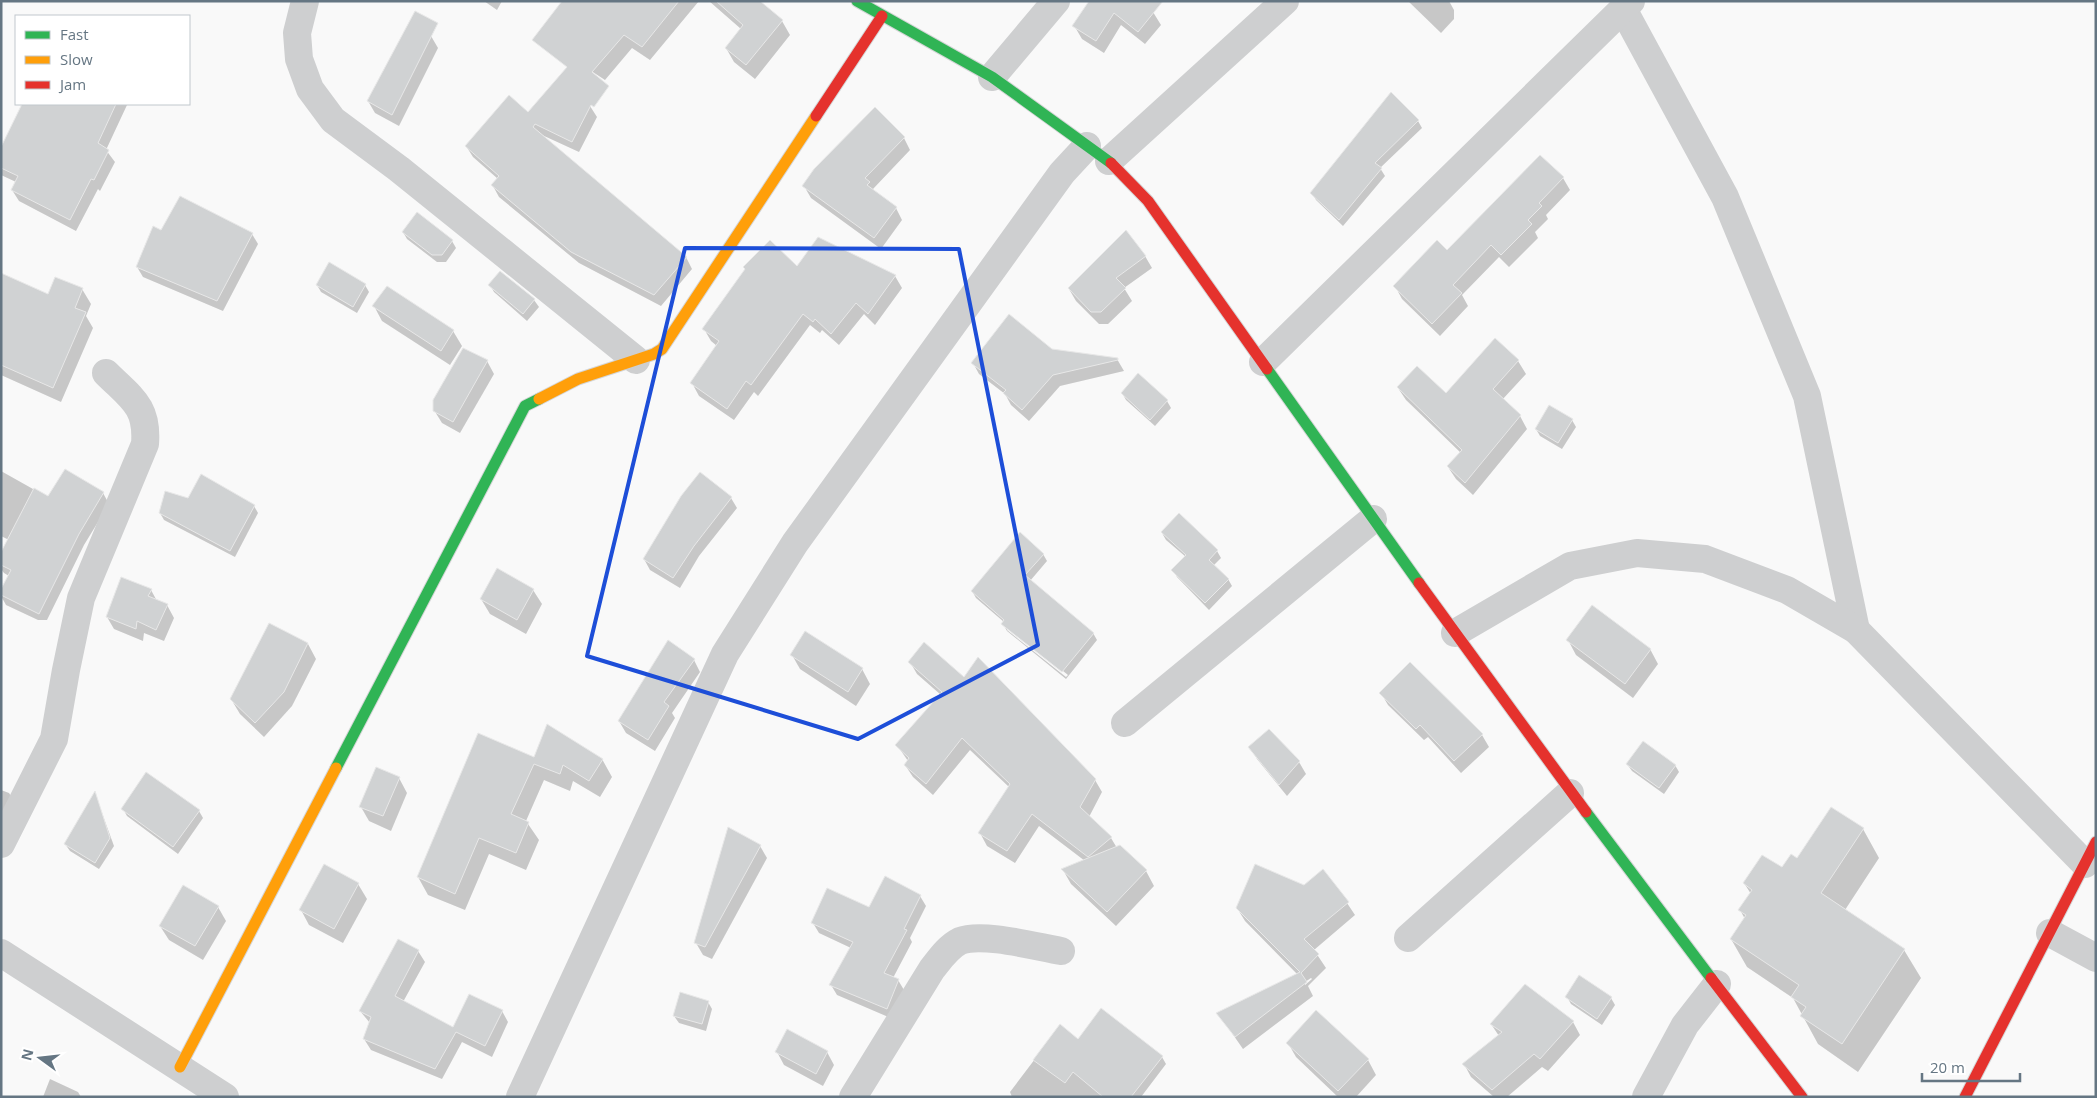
<svg xmlns="http://www.w3.org/2000/svg" width="2097" height="1098" font-family="'Open Sans',sans-serif">
  <style>
    .shadow { fill: #0003; fill-rule: evenodd }
    .building { fill: #d0d2d3; stroke: #e8e8e8 }
    .lines { fill: none; stroke-linecap: round; stroke-linejoin: round }
    .fast-casing { stroke: #d5d6d7; stroke-width: 13 }
    .slow-casing { stroke: #d5d6d7; stroke-width: 13 }
    .jam-casing { stroke: #d5d6d7; stroke-width: 13 }
    .street { stroke: #cecfd0; stroke-width: 28 }
    .fast { stroke: #30b455; stroke-width: 11 }
    .slow { stroke: #ff9f0a; stroke-width: 11 }
    .jam { stroke: #e5322d; stroke-width: 11 }
    .marked { fill: none; stroke: #1d4ed8; stroke-width: 4; stroke-linejoin: round }
  </style>
  <rect width="100%" height="100%" fill="#f9f9f9"/>
  <g class="shadow">
    <path d="M 484,1 L 502,1 L 497,10 Z"/>
    <path d="M 564,1 L 699,1 L 650,60 L 632,48 L 605,80 L 550,44 Z"/>
    <path d="M 709,1 L 760,1 L 782,21 L 790,35 L 755,79 L 734,62 L 726,48 L 741,29 Z"/>
    <path d="M 1095,1 L 1153,12 L 1161,25 L 1145,44 L 1121,25 L 1104,53 L 1082,39 L 1075,27 Z"/>
    <path d="M 1408,1 L 1449,1 L 1454,10 L 1454,19 L 1441,33 Z"/>
    <path d="M 431,36 L 438,48 L 399,126 L 375,113 L 368,101 Z"/>
    <path d="M 1391,94 L 1418,121 L 1422,128 L 1380,168 L 1385,176 L 1343,226 L 1316,200 L 1312,193 Z"/>
    <path d="M 23,104 L 127,105 L 106,150 L 115,162 L 100,191 L 98,189 L 76,231 L 19,201 L 12,190 L 16,182 L 1,175 L 1,149 Z"/>
    <path d="M 590,106 L 597,117 L 579,152 L 542,135 L 686,257 L 692,269 L 661,306 L 579,263 L 499,197 L 493,186 L 498,179 L 473,157 L 466,146 L 528,114 Z"/>
    <path d="M 904,138 L 910,150 L 873,189 L 875,193 L 896,208 L 902,220 L 881,249 L 811,198 L 804,186 Z"/>
    <path d="M 1563,178 L 1570,190 L 1546,215 L 1548,219 L 1535,232 L 1538,238 L 1509,267 L 1499,257 L 1462,295 L 1468,306 L 1440,336 L 1402,299 L 1395,286 Z"/>
    <path d="M 403,232 L 452,241 L 456,248 L 446,262 L 437,262 L 407,239 Z"/>
    <path d="M 252,234 L 258,244 L 223,311 L 143,277 L 137,267 Z"/>
    <path d="M 819,239 L 895,276 L 902,288 L 875,325 L 864,314 L 839,345 L 822,330 L 820,333 L 810,325 L 758,396 L 754,392 L 734,420 L 699,396 L 692,383 L 717,346 L 711,341 L 704,329 L 797,268 Z"/>
    <path d="M 1145,256 L 1152,268 L 1124,288 L 1132,301 L 1108,324 L 1099,324 L 1076,301 L 1069,289 Z"/>
    <path d="M 500,272 L 534,300 L 539,307 L 527,321 L 494,292 L 490,285 Z"/>
    <path d="M 1,274 L 49,296 L 82,289 L 91,304 L 86,316 L 93,328 L 61,402 L 1,375 Z"/>
    <path d="M 317,285 L 365,285 L 369,292 L 357,313 L 321,292 Z"/>
    <path d="M 374,306 L 453,331 L 462,346 L 450,365 L 382,321 Z"/>
    <path d="M 1495,340 L 1518,361 L 1526,374 L 1502,400 L 1520,416 L 1527,429 L 1473,495 L 1456,479 L 1448,467 L 1461,453 L 1406,400 L 1398,388 L 1446,394 Z"/>
    <path d="M 1051,350 L 1117,359 L 1124,371 L 1060,386 L 1029,421 L 1011,405 L 1005,394 L 979,374 L 973,363 Z"/>
    <path d="M 487,361 L 494,374 L 460,433 L 442,423 L 434,410 Z"/>
    <path d="M 1138,375 L 1167,401 L 1171,408 L 1155,426 L 1126,400 L 1122,393 Z"/>
    <path d="M 1572,420 L 1576,427 L 1562,449 L 1540,436 L 1536,429 Z"/>
    <path d="M 1,471 L 49,498 L 103,493 L 109,504 L 84,545 L 47,620 L 38,620 L 6,605 L 1,596 L 1,592 L 9,576 L 4,573 L 1,569 L 1,555 L 9,540 L 1,536 Z"/>
    <path d="M 731,498 L 737,508 L 699,556 L 680,588 L 650,570 L 644,559 Z"/>
    <path d="M 254,506 L 258,513 L 235,557 L 164,520 L 160,513 Z"/>
    <path d="M 1162,533 L 1217,551 L 1221,558 L 1213,566 L 1228,579 L 1232,586 L 1209,610 L 1177,577 L 1173,570 L 1186,557 L 1166,540 Z"/>
    <path d="M 1043,554 L 1047,561 L 1030,581 L 1093,633 L 1097,640 L 1066,679 L 1007,631 L 1003,624 L 1004,622 L 976,598 L 972,591 ZM 1007,626 L 1068,675 L 1066,677 L 1007,630 Z"/>
    <path d="M 151,590 L 157,601 L 167,605 L 174,618 L 164,641 L 144,633 L 143,641 L 114,629 L 107,617 Z"/>
    <path d="M 533,590 L 542,604 L 526,634 L 490,614 L 481,599 Z"/>
    <path d="M 270,624 L 308,644 L 316,659 L 292,706 L 264,737 L 240,714 L 231,699 Z"/>
    <path d="M 1568,640 L 1650,649 L 1658,664 L 1633,698 L 1576,655 Z"/>
    <path d="M 792,655 L 862,669 L 870,684 L 856,706 L 800,669 Z"/>
    <path d="M 694,660 L 700,672 L 672,713 L 675,718 L 655,751 L 626,733 L 619,721 Z"/>
    <path d="M 910,662 L 965,679 L 1095,780 L 1102,792 L 1089,817 L 1111,838 L 1117,848 L 1146,871 L 1154,886 L 1116,926 L 1071,884 L 1063,870 L 1085,861 L 1039,826 L 1015,863 L 987,846 L 980,833 L 1009,787 L 970,750 L 933,795 L 913,777 L 905,765 L 908,761 L 897,745 L 941,695 L 917,674 Z"/>
    <path d="M 1381,693 L 1482,735 L 1489,747 L 1461,773 L 1428,737 L 1424,740 L 1388,705 Z"/>
    <path d="M 1250,747 L 1299,762 L 1306,774 L 1287,796 L 1257,759 Z"/>
    <path d="M 535,758 L 602,759 L 612,777 L 600,797 L 573,781 L 570,791 L 544,780 L 526,821 L 539,840 L 526,870 L 489,854 L 465,910 L 428,895 L 418,877 Z"/>
    <path d="M 1627,764 L 1675,765 L 1679,772 L 1664,794 L 1632,771 Z"/>
    <path d="M 399,778 L 407,793 L 391,831 L 369,821 L 361,807 Z"/>
    <path d="M 1,790 L 9,793 L 17,806 L 1,837 Z"/>
    <path d="M 95,794 L 114,846 L 99,869 L 70,851 L 65,844 Z"/>
    <path d="M 1831,808 L 1863,829 L 1879,858 L 1845,910 L 1904,950 L 1921,978 L 1858,1072 L 1818,1044 L 1793,998 L 1747,967 L 1731,939 L 1745,919 L 1740,910 L 1751,894 L 1744,883 L 1782,869 L 1797,860 Z"/>
    <path d="M 123,809 L 199,811 L 203,818 L 178,854 L 127,816 Z"/>
    <path d="M 760,846 L 767,858 L 712,959 L 703,955 L 696,943 Z"/>
    <path d="M 358,884 L 367,899 L 343,943 L 309,925 L 301,910 Z"/>
    <path d="M 1304,886 L 1347,903 L 1355,915 L 1314,950 L 1326,968 L 1308,986 L 1313,996 L 1243,1049 L 1218,1013 L 1298,975 L 1245,921 L 1237,908 ZM 1311,978 L 1312,979 L 1305,985 L 1305,982 Z"/>
    <path d="M 920,896 L 926,906 L 910,938 L 912,942 L 893,978 L 898,980 L 904,990 L 893,1019 L 837,995 L 831,985 L 851,948 L 819,933 L 813,923 Z"/>
    <path d="M 218,907 L 226,921 L 203,960 L 169,940 L 160,926 Z"/>
    <path d="M 418,951 L 425,962 L 403,1002 L 453,1029 L 502,1011 L 508,1022 L 492,1057 L 462,1042 L 442,1079 L 371,1050 L 364,1039 L 370,1023 L 360,1011 Z"/>
    <path d="M 1567,997 L 1611,998 L 1615,1005 L 1602,1025 L 1571,1004 Z"/>
    <path d="M 708,1002 L 712,1009 L 706,1031 L 679,1023 L 674,1016 Z"/>
    <path d="M 1102,1010 L 1162,1057 L 1166,1064 L 1141,1097 L 1012,1097 L 1010,1092 L 1060,1026 L 1079,1041 Z"/>
    <path d="M 1573,1022 L 1580,1035 L 1548,1071 L 1542,1067 L 1507,1097 L 1494,1097 L 1471,1077 L 1464,1064 L 1499,1036 L 1491,1024 Z"/>
    <path d="M 1288,1043 L 1368,1060 L 1376,1075 L 1356,1097 L 1338,1097 L 1296,1057 Z"/>
    <path d="M 777,1052 L 827,1052 L 834,1065 L 823,1086 L 784,1065 Z"/>
    <path d="M 50,1079 L 78,1092 L 81,1097 L 43,1097 Z"/>
  </g>
  <g class="building">
    <path d="M 562,1 L 679,1 L 642,47 L 624,35 L 592,72 L 609,86 L 594,107 L 591,105 L 572,142 L 535,124 L 533,127 L 687,257 L 654,295 L 571,252 L 491,185 L 499,176 L 465,146 L 509,95 L 528,112 L 567,67 L 532,40 Z"/>
    <path d="M 716,1 L 760,1 L 783,20 L 746,65 L 725,48 L 743,25 Z"/>
    <path d="M 1089,1 L 1163,1 L 1138,32 L 1114,13 L 1096,41 L 1072,26 Z"/>
    <path d="M 415,11 L 438,23 L 392,115 L 367,101 Z"/>
    <path d="M 1391,92 L 1419,120 L 1375,163 L 1382,168 L 1339,220 L 1310,193 Z"/>
    <path d="M 22,104 L 116,104 L 98,143 L 109,150 L 94,180 L 91,179 L 70,220 L 11,190 L 18,176 L 1,168 L 1,147 Z"/>
    <path d="M 875,107 L 905,137 L 865,178 L 870,182 L 867,185 L 897,207 L 874,238 L 802,186 L 814,169 Z"/>
    <path d="M 1540,155 L 1564,177 L 1539,203 L 1542,206 L 1528,220 L 1532,224 L 1501,255 L 1491,245 L 1453,285 L 1462,293 L 1432,324 L 1393,286 L 1437,240 L 1447,250 Z"/>
    <path d="M 180,196 L 253,233 L 217,301 L 136,267 L 153,226 L 161,230 Z"/>
    <path d="M 417,212 L 453,240 L 442,255 L 432,255 L 402,232 Z"/>
    <path d="M 1126,230 L 1146,256 L 1116,278 L 1126,288 L 1101,312 L 1091,312 L 1068,288 Z"/>
    <path d="M 818,237 L 896,275 L 868,314 L 856,303 L 831,334 L 815,319 L 813,322 L 803,314 L 751,385 L 746,381 L 727,409 L 690,383 L 719,341 L 702,329 L 745,269 L 743,267 L 770,240 L 797,266 Z"/>
    <path d="M 329,262 L 366,284 L 353,307 L 316,285 Z"/>
    <path d="M 500,271 L 535,299 L 523,314 L 488,285 Z"/>
    <path d="M 1,273 L 48,294 L 55,277 L 83,288 L 75,308 L 86,312 L 53,388 L 1,365 Z"/>
    <path d="M 387,286 L 454,330 L 441,351 L 372,306 Z"/>
    <path d="M 1009,314 L 1052,349 L 1118,358 L 1118,360 L 1053,375 L 1022,410 L 1003,393 L 1006,390 L 971,363 Z"/>
    <path d="M 1495,338 L 1519,360 L 1493,389 L 1521,415 L 1465,483 L 1447,466 L 1462,450 L 1397,387 L 1417,366 L 1446,393 Z"/>
    <path d="M 463,348 L 488,360 L 453,422 L 433,411 L 433,400 Z"/>
    <path d="M 1138,373 L 1168,400 L 1150,420 L 1121,393 Z"/>
    <path d="M 1549,405 L 1573,419 L 1558,443 L 1535,429 Z"/>
    <path d="M 65,469 L 104,492 L 79,534 L 39,614 L 1,595 L 1,589 L 11,570 L 1,565 L 1,552 L 34,488 L 48,496 Z"/>
    <path d="M 700,472 L 732,497 L 694,546 L 673,578 L 643,559 L 681,496 Z"/>
    <path d="M 201,474 L 255,505 L 230,551 L 159,513 L 165,491 L 188,498 Z"/>
    <path d="M 1179,513 L 1218,550 L 1209,560 L 1229,579 L 1205,603 L 1171,570 L 1186,555 L 1161,532 Z"/>
    <path d="M 1020,532 L 1044,554 L 1025,575 L 1094,633 L 1062,672 L 1001,624 L 1004,620 L 971,591 Z"/>
    <path d="M 497,568 L 534,589 L 517,620 L 480,599 Z"/>
    <path d="M 121,577 L 152,589 L 148,596 L 168,604 L 156,630 L 137,621 L 136,629 L 106,617 Z"/>
    <path d="M 1592,605 L 1651,649 L 1625,684 L 1566,640 Z"/>
    <path d="M 269,623 L 308,643 L 284,692 L 255,723 L 230,699 Z"/>
    <path d="M 805,631 L 863,668 L 848,692 L 790,655 Z"/>
    <path d="M 668,640 L 695,659 L 664,702 L 669,706 L 648,740 L 618,721 Z"/>
    <path d="M 924,642 L 964,677 L 978,657 L 1096,779 L 1080,807 L 1112,837 L 1088,857 L 1032,814 L 1007,851 L 978,833 L 1010,784 L 962,738 L 926,784 L 904,765 L 909,758 L 895,745 L 942,692 L 908,662 Z"/>
    <path d="M 1410,662 L 1483,734 L 1454,761 L 1420,725 L 1416,729 L 1379,693 Z"/>
    <path d="M 547,724 L 603,759 L 589,781 L 563,765 L 560,774 L 534,764 L 511,814 L 529,822 L 516,853 L 479,838 L 455,894 L 417,877 L 478,733 L 534,757 Z"/>
    <path d="M 1269,729 L 1300,761 L 1279,785 L 1248,747 Z"/>
    <path d="M 1643,741 L 1676,765 L 1659,788 L 1626,764 Z"/>
    <path d="M 376,767 L 400,777 L 383,816 L 359,807 Z"/>
    <path d="M 146,772 L 200,810 L 173,847 L 121,809 Z"/>
    <path d="M 95,791 L 110,838 L 95,863 L 64,844 Z"/>
    <path d="M 1831,807 L 1864,828 L 1821,893 L 1905,949 L 1842,1044 L 1800,1016 L 1806,1007 L 1791,997 L 1799,985 L 1730,939 L 1746,915 L 1738,910 L 1752,890 L 1743,883 L 1762,855 L 1782,867 L 1791,854 L 1797,858 Z"/>
    <path d="M 728,827 L 761,845 L 705,947 L 694,943 Z"/>
    <path d="M 1120,845 L 1147,870 L 1107,912 L 1061,869 Z"/>
    <path d="M 324,864 L 359,883 L 334,929 L 299,910 Z"/>
    <path d="M 1255,864 L 1304,885 L 1323,869 L 1349,902 L 1304,939 L 1319,954 L 1301,973 L 1307,982 L 1235,1037 L 1216,1013 L 1300,972 L 1236,908 Z"/>
    <path d="M 885,876 L 921,895 L 904,929 L 907,930 L 884,973 L 899,979 L 887,1009 L 829,985 L 853,942 L 811,923 L 827,888 L 869,907 Z"/>
    <path d="M 183,885 L 219,906 L 195,946 L 159,926 Z"/>
    <path d="M 398,939 L 419,950 L 395,996 L 453,1027 L 469,994 L 503,1010 L 485,1046 L 456,1032 L 435,1069 L 363,1039 L 371,1017 L 359,1011 Z"/>
    <path d="M 1579,975 L 1612,997 L 1597,1019 L 1565,997 Z"/>
    <path d="M 1525,984 L 1574,1021 L 1540,1059 L 1534,1054 L 1492,1090 L 1462,1064 L 1502,1032 L 1490,1024 Z"/>
    <path d="M 680,992 L 709,1001 L 702,1024 L 673,1016 Z"/>
    <path d="M 1101,1008 L 1163,1056 L 1131,1097 L 1103,1097 L 1073,1072 L 1065,1083 L 1033,1060 L 1060,1024 L 1078,1039 Z"/>
    <path d="M 1316,1010 L 1369,1059 L 1338,1091 L 1286,1043 Z"/>
    <path d="M 787,1029 L 828,1051 L 816,1074 L 775,1052 Z"/>
  </g>
  <g class="lines">
    <g class="fast-casing">
      <g id="fast">
        <path d="M 857,1 L 992,77 L 1111,163"/>
        <path d="M 1267,369 L 1419,583"/>
        <path d="M 336,768 L 525,406 L 539,399"/>
        <path d="M 1586,812 L 1711,978"/>
      </g>
    </g>
    <g class="slow-casing">
      <g id="slow">
        <path d="M 539,399 L 578,379 L 654,354 L 662,349 L 816,116"/>
        <path d="M 180,1067 L 336,768"/>
      </g>
    </g>
    <g class="jam-casing">
      <g id="jam">
        <path d="M 816,116 L 882,16"/>
        <path d="M 1111,163 L 1148,201 L 1267,369"/>
        <path d="M 1419,583 L 1586,812"/>
        <path d="M 1711,978 L 1802,1097"/>
        <path d="M 1965,1097 L 2096,842"/>
      </g>
    </g>
    <g class="street">
      <path d="M 305,1 L 297,33 L 299,59 L 310,89 L 333,120 L 399,169 L 636,360"/>
      <path d="M 1623,9 L 1725,197 L 1807,396 L 1856,630"/>
      <path d="M 992,77 L 1056,1"/>
      <path d="M 1109,161 L 1285,1"/>
      <path d="M 1263,362 L 1631,1"/>
      <path d="M 1455,633 L 1570,566 L 1637,553 L 1705,559 L 1787,590 L 1856,630 L 2085,864"/>
      <path d="M 1125,723 L 1373,519"/>
      <path d="M 1,844 L 54,739 L 66,670 L 81,598 L 145,444 C 148,406 131,398 106,373"/>
      <path d="M 2050,933 L 2096,958"/>
      <path d="M 1408,938 L 1570,793"/>
      <path d="M 1,953 L 225,1097"/>
      <path d="M 520,1097 L 725,654 L 795,543 L 1062,173 L 1087,146"/>
      <path d="M 853,1097 L 932,969 C 940,959 948,947 960,941 C 982,932 1037,947 1061,951"/>
      <path d="M 1646,1097 L 1685,1025 L 1717,984"/>
    </g>
    <use href="#fast" class="fast"/>
    <use href="#slow" class="slow"/>
    <use href="#jam" class="jam"/>
  </g>
  <path class="marked" d="M 685,248 L 959,249 L 1038,645 L 858,739 L 587,656 Z"/>
  <rect width="2097" height="1098" fill="none" stroke="#657683" stroke-width="5"/>
  <rect x="15" y="15" width="175" height="90" fill="#ffffff" stroke="#c1c8cd"/>
  <rect x="25" y="31" width="25" height="8" fill="#30b455" stroke="#c1c8cd"/>
  <text x="60" y="40" font-size="15" fill="#657683">Fast</text>
  <rect x="25" y="56" width="25" height="8" fill="#ff9f0a" stroke="#c1c8cd"/>
  <text x="60" y="65" font-size="15" fill="#657683">Slow</text>
  <rect x="25" y="81" width="25" height="8" fill="#e5322d" stroke="#c1c8cd"/>
  <text x="60" y="90" font-size="15" fill="#657683">Jam</text>
  <g transform="translate(40 1058) rotate(285)" stroke="#ffffff" stroke-width="4" paint-order="stroke">
  <path d="M0-4L9 19L0 12L-9 19Z" fill="#657683"/>
  <text y="-8" font-size="14" font-weight="bold" text-anchor="middle" fill="#657683">N</text>
  </g>
  <path d="M1922 1073v8h98v-8" fill="none" stroke="#657683" stroke-width="2.5"/>
  <text x="1930" y="1073" font-size="15" fill="#657683" stroke="#ffffff" stroke-width="4" paint-order="stroke">20 m</text>
</svg>
